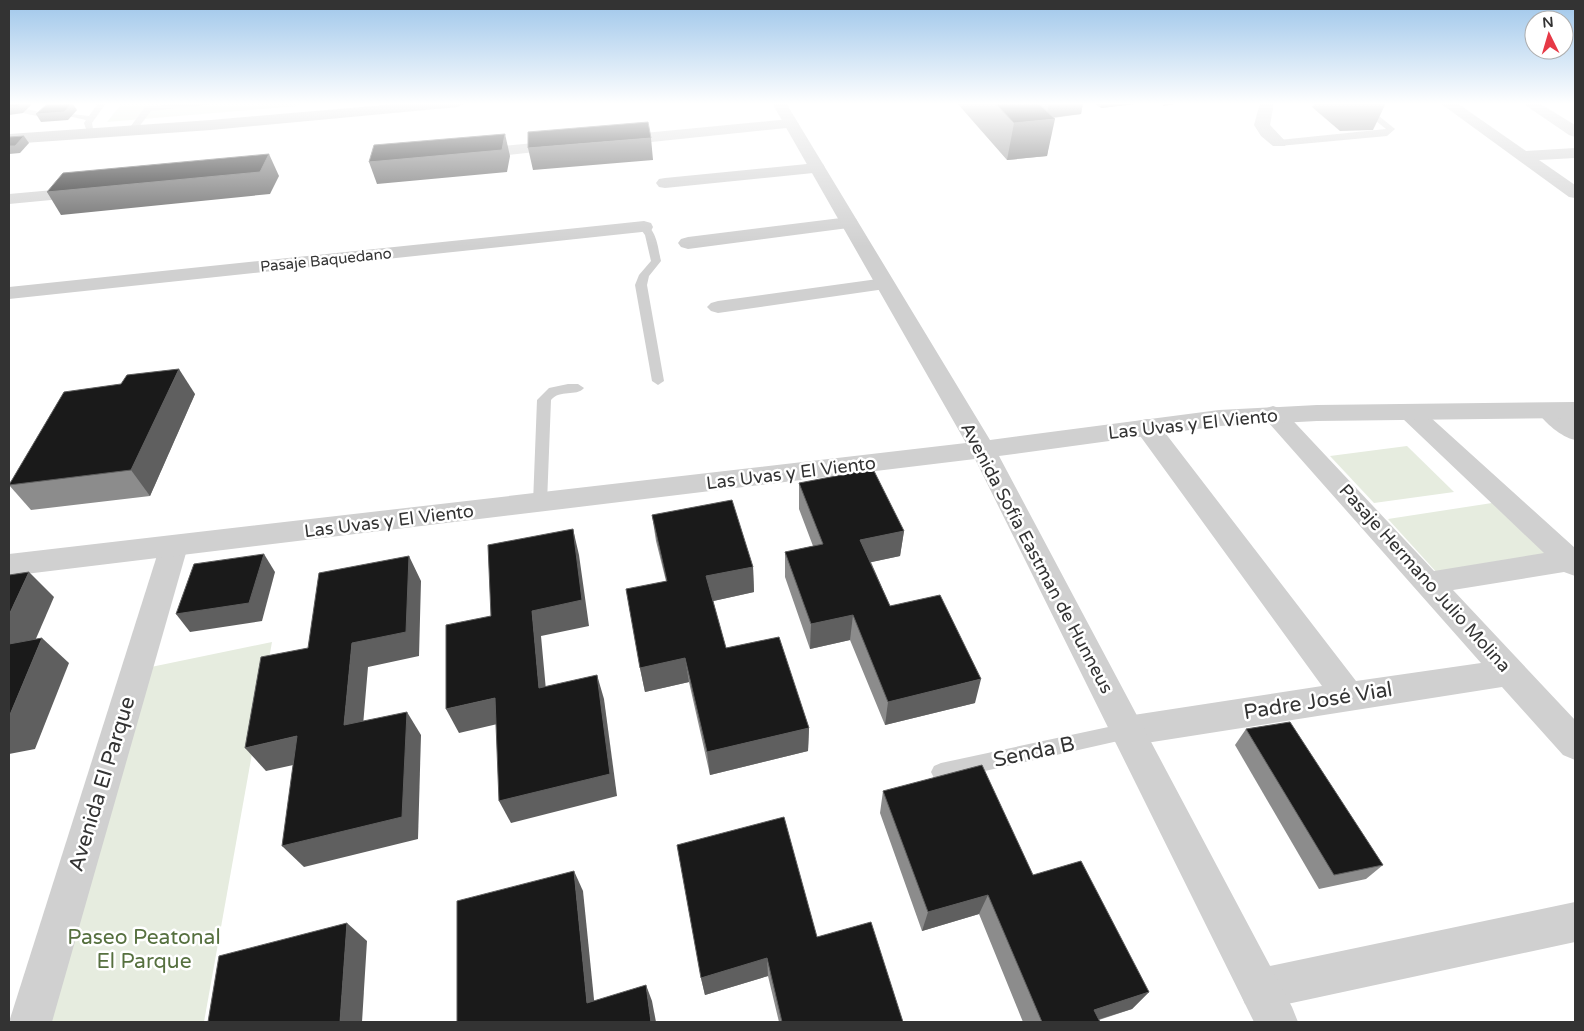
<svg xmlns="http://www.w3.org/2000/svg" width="1584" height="1031" font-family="'Varela Round',sans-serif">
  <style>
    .green { fill: #e6ecdf }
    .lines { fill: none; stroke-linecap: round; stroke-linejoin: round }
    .service { fill: #d0d0d0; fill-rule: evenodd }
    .minor { fill: #d0d0d0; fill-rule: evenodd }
    .tertiary { fill: #d0d0d0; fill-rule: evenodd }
    .secondary { fill: #bdbdbd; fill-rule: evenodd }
    .wall { fill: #8c8c8c }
    .shaded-wall { fill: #5f5f5f }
    .building { fill: #1a1a1a; stroke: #5f5f5f }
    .labels { text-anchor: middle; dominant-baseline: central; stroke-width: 5; stroke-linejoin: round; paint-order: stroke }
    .far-street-label { font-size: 15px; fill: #333; stroke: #fff }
    .street-label { font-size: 18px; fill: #333; stroke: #fff }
    .near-street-label { font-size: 21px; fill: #333; stroke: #fff }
    .near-park-label { font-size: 21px; fill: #56703f; stroke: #fff }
  </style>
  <rect width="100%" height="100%" fill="#fff"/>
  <g class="green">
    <path d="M 122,103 L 299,103 L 298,106 L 107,122 Z"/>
    <path d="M 1407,446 L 1454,492 L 1374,503 L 1330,456 Z"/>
    <path d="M 1492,503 L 1549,557 L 1439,575 L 1388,519 Z"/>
    <path d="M 272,642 L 204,1022 L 48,1022 L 151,667 Z"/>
  </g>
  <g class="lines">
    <g class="service">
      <path d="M 98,103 L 106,103 L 92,123 L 94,134 L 87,132 L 84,123 L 86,120 L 68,116 L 72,114 L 89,116 Z"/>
      <path d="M 182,103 L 211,103 L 207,105 L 151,111 L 135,132 L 128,130 L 145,107 Z"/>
      <path d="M 1354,103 L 1363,103 L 1395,129 L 1387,136 L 1279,146 L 1275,143 L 1279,140 L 1386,129 Z"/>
      <path d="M 26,109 L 49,114 L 50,116 L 46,118 L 23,113 L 22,111 Z"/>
      <path d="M 644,224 C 657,229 658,249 661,261 L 649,276 L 647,285 L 664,381 L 658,385 L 652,381 L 635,285 L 639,275 L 651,261 L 645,235 L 639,227 Z"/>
      <path d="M 568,384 L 578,384 L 584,388 C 576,397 560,389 551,400 L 547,503 L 545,507 L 535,507 L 533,503 L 537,400 L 549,388 Z"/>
      <path d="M 1127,723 L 1134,725 L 1136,731 L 1134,737 L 1127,739 L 941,781 L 934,778 L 931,772 L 934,766 L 941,763 Z"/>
    </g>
    <g class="minor">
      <path d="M 1260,103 L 1274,103 L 1270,125 L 1287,143 L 1285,146 L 1273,146 L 1261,136 L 1254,125 Z"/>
      <path d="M 1440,103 L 1457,103 L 1526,151 L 1575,148 L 1575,158 L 1539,160 L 1575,185 L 1575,198 L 1569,197 Z"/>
      <path d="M 1522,103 L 1539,103 L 1575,125 L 1575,137 L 1569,135 Z"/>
      <path d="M 791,119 L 799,124 L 796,127 L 613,146 L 605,141 L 613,136 Z"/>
      <path d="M 565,140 L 571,142 L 573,145 L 571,148 L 471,159 L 463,154 L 471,149 Z"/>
      <path d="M 817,163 L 823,164 L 825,168 L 823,172 L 665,188 L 659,187 L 656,183 L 659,179 L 665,178 Z"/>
      <path d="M 87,187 L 93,188 L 96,192 L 93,196 L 9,204 L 9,194 Z"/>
      <path d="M 849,217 L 856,219 L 858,223 L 856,227 L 688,249 L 681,247 L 678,243 L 681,239 L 688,237 Z"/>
      <path d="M 644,221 L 651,223 L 653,227 L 651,231 L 9,299 L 9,287 Z"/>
      <path d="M 885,278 L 892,280 L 895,284 L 892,288 L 718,313 L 711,311 L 707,307 L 711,303 L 718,301 Z"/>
      <path d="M 1549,403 L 1558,406 L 1575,419 L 1575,440 C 1561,437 1545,423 1537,411 L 1540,406 Z"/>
      <path d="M 1410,404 L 1419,407 L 1575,548 L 1575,576 L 1564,572 L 1453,590 L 1575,720 L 1575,760 L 1563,755 L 1502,687 L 1127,746 L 1115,742 L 1110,731 L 1115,720 L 1127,716 L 1322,686 L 1138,433 L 1135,427 L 1138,421 L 1147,419 L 1156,421 L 1356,681 L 1481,663 L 1261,414 L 1264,409 L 1273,406 L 1282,409 L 1434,571 L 1544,553 L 1401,417 L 1398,412 L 1401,407 Z"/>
      <path d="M 174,535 L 184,539 L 188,546 L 52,1022 L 9,1022 L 160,546 L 164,539 Z"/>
      <path d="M 1575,902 L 1575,942 L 1260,1010 L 1245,1004 L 1239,989 L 1245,974 L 1260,968 Z"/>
    </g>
    <path class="tertiary" d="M 772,103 L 786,103 L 990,440 L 1219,410 L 1317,405 L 1575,402 L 1575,418 L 1317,421 L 1219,426 L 999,456 L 1292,1007 L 1298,1022 L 1254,1022 L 975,459 L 9,576 L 9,554 L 966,443 Z"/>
    <path class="secondary" d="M 407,103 L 465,103 L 458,107 L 211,130 L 9,144 L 9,134 L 211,120 Z"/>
  </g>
  <g class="wall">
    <path d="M 957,103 L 1083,103 L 1081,114 L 1053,118 L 1047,156 L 1007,160 Z"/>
    <path d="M 1094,103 L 1135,103 L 1135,104 L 1101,108 Z"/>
    <path d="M 1314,103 L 1386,103 L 1373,130 L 1340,131 L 1312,107 Z"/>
    <path d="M 121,384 L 195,394 L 150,496 L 31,510 L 9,485 L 9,483 Z"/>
    <path d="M 799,483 L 904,531 L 900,556 L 871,562 L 890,606 L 975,703 L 885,725 L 850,640 L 810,649 L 785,577 L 785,552 L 813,546 L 799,509 Z"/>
    <path d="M 652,515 L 753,567 L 754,592 L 713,601 L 726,648 L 809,728 L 808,751 L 710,775 L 689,682 L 645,692 L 640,668 L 666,581 L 656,541 Z"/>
    <path d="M 1246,729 L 1383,865 L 1366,879 L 1319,889 L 1235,745 Z"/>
    <path d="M 883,791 L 1033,875 L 1149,992 L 1132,1009 L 1099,1020 L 1100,1022 L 1023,1022 L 979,914 L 922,931 L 880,813 Z"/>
    <path d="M 817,937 L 903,1022 L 779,1022 L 768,976 L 705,995 L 701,978 Z"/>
  </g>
  <g class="shaded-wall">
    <path d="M 21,103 L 33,103 L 23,113 L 9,115 L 9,107 Z"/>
    <path d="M 72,103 L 77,110 L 68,120 L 41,122 L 36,114 Z"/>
    <path d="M 1049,103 L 1083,103 L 1081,114 L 1046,118 Z"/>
    <path d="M 1102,103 L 1135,103 L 1135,104 L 1101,108 Z"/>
    <path d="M 1164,103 L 1182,103 L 1163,106 Z"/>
    <path d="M 1055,119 L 1047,156 L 1007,160 L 1014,123 Z"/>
    <path d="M 505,134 L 510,156 L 507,172 L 377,184 L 369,162 Z"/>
    <path d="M 24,136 L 29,143 L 20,153 L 9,154 L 9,146 Z"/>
    <path d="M 651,138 L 653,160 L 533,170 L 528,148 Z"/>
    <path d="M 269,154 L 279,176 L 270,194 L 61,215 L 47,192 Z"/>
    <path d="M 179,369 L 195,394 L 150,496 L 131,470 Z"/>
    <path d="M 573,529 L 579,555 L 589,626 L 541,636 L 548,712 L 539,688 L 532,611 Z"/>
    <path d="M 904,531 L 900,556 L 858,565 L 860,540 Z"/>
    <path d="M 264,554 L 275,572 L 262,621 L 190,632 L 176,614 Z"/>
    <path d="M 409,556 L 421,581 L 419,656 L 368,667 L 361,749 L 344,725 L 352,643 Z"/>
    <path d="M 753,567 L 754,592 L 709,602 L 706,576 Z"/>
    <path d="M 29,572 L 54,597 L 22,671 L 9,660 L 9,615 Z"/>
    <path d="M 853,615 L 850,640 L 810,649 L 811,624 Z"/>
    <path d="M 42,638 L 69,663 L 35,749 L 9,754 L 9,717 Z"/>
    <path d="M 685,658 L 689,682 L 645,692 L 640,668 Z"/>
    <path d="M 597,675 L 604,699 L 617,796 L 511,823 L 499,801 Z"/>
    <path d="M 981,679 L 975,703 L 885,725 L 888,702 Z"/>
    <path d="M 495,698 L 506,722 L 459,733 L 446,709 Z"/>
    <path d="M 407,712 L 421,735 L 418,839 L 304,867 L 282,846 Z"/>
    <path d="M 809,728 L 808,751 L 710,775 L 707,752 Z"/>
    <path d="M 297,736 L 316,760 L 266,771 L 245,748 Z"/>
    <path d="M 574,871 L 583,891 L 596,1019 L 587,1003 Z"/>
    <path d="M 988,895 L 979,914 L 922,931 L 928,912 Z"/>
    <path d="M 347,923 L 367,941 L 362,1022 L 340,1022 Z"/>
    <path d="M 767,958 L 768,976 L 705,995 L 701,978 Z"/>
    <path d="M 646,985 L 652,1001 L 656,1022 L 651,1022 Z"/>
    <path d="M 1149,992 L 1132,1009 L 1090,1022 L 1094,1010 Z"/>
  </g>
  <g class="building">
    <path d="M 9,103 L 21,103 L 18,106 L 9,107 Z"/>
    <path d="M 72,103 L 64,112 L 36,114 L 46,105 Z"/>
    <path d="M 995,103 L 1038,103 L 1055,119 L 1014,123 Z"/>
    <path d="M 648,122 L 651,138 L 528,148 L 528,132 Z"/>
    <path d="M 505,134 L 502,150 L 369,162 L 374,145 Z"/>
    <path d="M 24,136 L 15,146 L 9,146 L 9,137 Z"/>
    <path d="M 269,154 L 260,172 L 47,192 L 63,173 Z"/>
    <path d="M 179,369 L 131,470 L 9,485 L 64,392 L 121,384 L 127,375 Z"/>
    <path d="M 873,469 L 904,531 L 860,540 L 890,606 L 940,595 L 981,679 L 888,702 L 853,615 L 811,624 L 785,552 L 823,544 L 799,483 Z"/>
    <path d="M 732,500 L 753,567 L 706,576 L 726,648 L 779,637 L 809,728 L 707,752 L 685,658 L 640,668 L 626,589 L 667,581 L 652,515 Z"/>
    <path d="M 573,529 L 582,600 L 532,611 L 539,688 L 597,675 L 610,774 L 499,801 L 495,698 L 446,709 L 446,625 L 491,616 L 488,545 Z"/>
    <path d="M 264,554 L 249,603 L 176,614 L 194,564 Z"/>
    <path d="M 409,556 L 406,632 L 352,643 L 344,725 L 407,712 L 402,817 L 282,846 L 297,736 L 245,748 L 261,657 L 308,648 L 319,573 Z"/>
    <path d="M 29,572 L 9,615 L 9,575 Z"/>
    <path d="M 42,638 L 9,717 L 9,644 Z"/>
    <path d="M 1290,722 L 1383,865 L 1334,875 L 1246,729 Z"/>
    <path d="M 982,765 L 1033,875 L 1081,861 L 1149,992 L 1094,1010 L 1100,1022 L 1042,1022 L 988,895 L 928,912 L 883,791 Z"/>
    <path d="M 784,817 L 817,937 L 871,922 L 903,1022 L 782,1022 L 767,958 L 701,978 L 677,845 Z"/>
    <path d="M 574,871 L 587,1003 L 646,985 L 651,1022 L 457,1022 L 457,901 Z"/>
    <path d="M 347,923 L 340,1022 L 208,1022 L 219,956 Z"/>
  </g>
  <linearGradient id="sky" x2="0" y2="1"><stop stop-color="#9ec6ea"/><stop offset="0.42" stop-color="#fff"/><stop offset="1" stop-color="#fff" stop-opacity="0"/></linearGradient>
  <rect width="1584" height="247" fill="url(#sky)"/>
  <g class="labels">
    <g class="far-street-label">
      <text transform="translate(326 260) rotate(-6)">Pasaje Baquedano</text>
    </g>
    <g class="street-label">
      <text transform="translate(1193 424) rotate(-6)">Las Uvas y El Viento</text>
      <text transform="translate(791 473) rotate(-7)">Las Uvas y El Viento</text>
      <text transform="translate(389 521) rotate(-7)">Las Uvas y El Viento</text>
      <text transform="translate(1037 558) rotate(62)">Avenida Sofía Eastman de Hunneus</text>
      <text transform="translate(1425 578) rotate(48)">Pasaje Hermano Julio Molina</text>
    </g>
    <g class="near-street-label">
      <text transform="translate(1318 701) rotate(-9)">Padre José Vial</text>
      <text transform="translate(1034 752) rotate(-12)">Senda B</text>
      <text transform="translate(102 784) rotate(-73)">Avenida El Parque</text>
    </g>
    <g class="near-park-label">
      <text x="144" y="937">Paseo Peatonal<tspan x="144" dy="24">El Parque</tspan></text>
    </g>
  </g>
  <rect width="1584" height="1031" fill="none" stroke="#333333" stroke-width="20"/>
  <g transform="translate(1549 35) rotate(355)"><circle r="24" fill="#ffffff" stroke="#adadad"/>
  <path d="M0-4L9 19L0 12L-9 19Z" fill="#e63946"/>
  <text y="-8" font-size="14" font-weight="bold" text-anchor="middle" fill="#333333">N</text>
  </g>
</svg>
